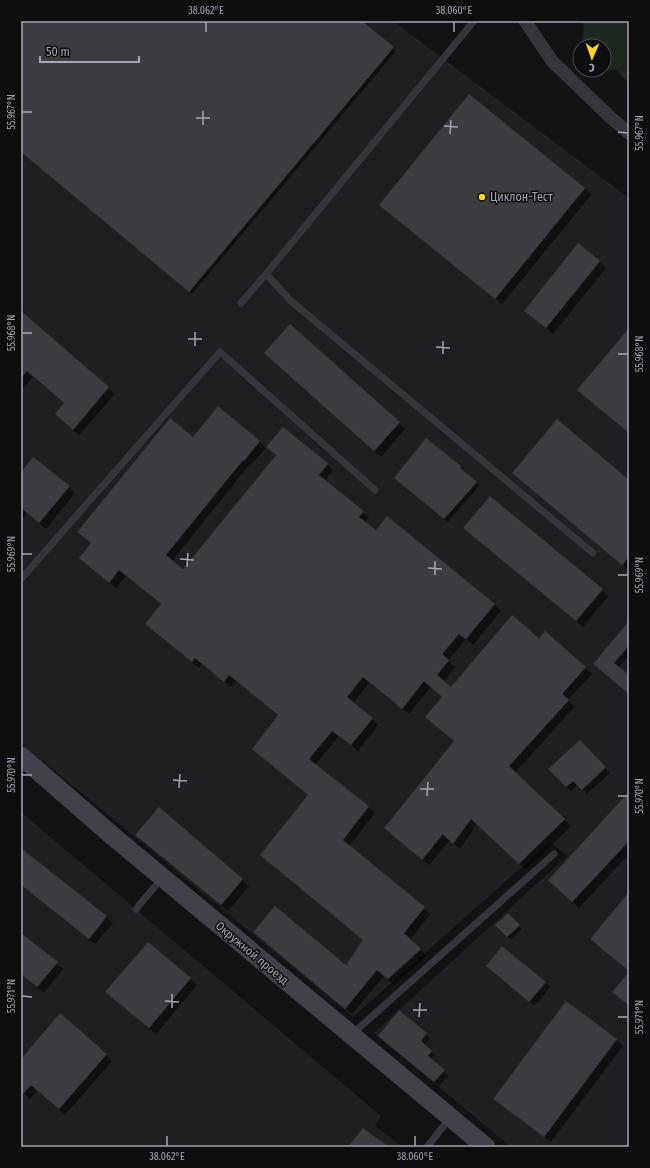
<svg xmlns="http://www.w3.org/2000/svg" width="650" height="1168" font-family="'Fira Sans Condensed',sans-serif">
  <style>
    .built { fill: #1f1f21 }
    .green { fill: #1f2721 }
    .shadow { fill: #0007 }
    .building { fill: #3d3c41; stroke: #2d2c30 }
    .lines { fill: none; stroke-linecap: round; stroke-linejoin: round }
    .lane { stroke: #35353b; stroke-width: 7 }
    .street { stroke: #35353b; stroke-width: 13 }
    .secondary { stroke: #414249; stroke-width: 19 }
    .ticks { fill: none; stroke: #a4a6b5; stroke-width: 1.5 }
    .poi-dot { fill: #f8d527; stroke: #0e0e0f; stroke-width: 1.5 }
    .labels { text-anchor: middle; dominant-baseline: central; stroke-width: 3; stroke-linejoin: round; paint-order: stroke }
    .poi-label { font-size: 12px; fill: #a4a6b5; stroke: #0e0e0f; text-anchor: start }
    .street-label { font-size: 12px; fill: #a4a6b5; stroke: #0e0e0f }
    .neatline { fill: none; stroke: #a4a6b5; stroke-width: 1.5 }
    .ticks-label { font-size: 10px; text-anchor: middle; fill: #a4a6b5 }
  </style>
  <rect width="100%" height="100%" fill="#131314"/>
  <g class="built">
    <path d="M 21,21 L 393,21 L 629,198 L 629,1147 L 511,1147 L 374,1033 L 567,856 L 550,842 L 353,1017 L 21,743 Z"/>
    <path d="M 21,812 L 381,1116 L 375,1126 L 403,1147 L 21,1147 Z"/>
  </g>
  <path class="green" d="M 579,21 L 629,21 L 629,83 L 616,70 L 599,70 L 604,70 L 604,46 L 582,46 L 584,24 Z"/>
  <g class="shadow">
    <path d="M 21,21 L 361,21 L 396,51 L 192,294 L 21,151 Z"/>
    <path d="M 470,96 L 585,189 L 591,195 L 502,304 L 387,211 Z"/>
    <path d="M 599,261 L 606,268 L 553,334 L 532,317 Z"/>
    <path d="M 21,312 L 115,394 L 79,435 L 62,420 L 65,404 L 33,377 L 21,391 Z"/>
    <path d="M 272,359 L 399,423 L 405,429 L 381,457 Z"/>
    <path d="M 283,428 L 333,470 L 325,481 L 369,518 L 365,523 L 376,531 L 494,604 L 501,611 L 473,645 L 466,639 L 448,661 L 455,667 L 443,682 L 451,688 L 539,639 L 545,632 L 592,674 L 568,700 L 574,707 L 515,773 L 571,826 L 526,870 L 477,824 L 460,849 L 450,840 L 429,865 L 391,834 L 385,828 L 455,742 L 443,697 L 431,687 L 409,714 L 369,683 L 353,703 L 378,725 L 358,751 L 339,736 L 315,765 L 368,807 L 375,813 L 349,846 L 430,914 L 410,940 L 427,956 L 394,985 L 384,976 L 352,1014 L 254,932 L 347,967 L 364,940 L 308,795 L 253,749 L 278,715 L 236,681 L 231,687 L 202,664 L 199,668 L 152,630 L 146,624 L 162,605 L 126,576 L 116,588 L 80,558 L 92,544 L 78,532 L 193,438 L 259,441 L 266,448 L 250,466 L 249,465 L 172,561 L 184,570 L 277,456 L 267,447 Z"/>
    <path d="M 460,467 L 464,471 L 463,472 L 479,486 L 448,522 L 399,481 Z"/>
    <path d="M 21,473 L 69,487 L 75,493 L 46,529 L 27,513 L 21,521 Z"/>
    <path d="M 520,479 L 629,481 L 629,570 Z"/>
    <path d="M 464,528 L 602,590 L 608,596 L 583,627 Z"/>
    <path d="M 629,623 L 629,655 L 618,668 L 629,677 L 629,694 L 599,669 Z"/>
    <path d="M 580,741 L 610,773 L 587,794 L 578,785 L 571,791 L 550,769 Z"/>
    <path d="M 629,794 L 629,854 L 579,908 L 556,886 Z"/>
    <path d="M 159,808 L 249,886 L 228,911 L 142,842 L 136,835 Z"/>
    <path d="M 21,849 L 107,917 L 113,923 L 95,944 L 21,885 Z"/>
    <path d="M 508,914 L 522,929 L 511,940 L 497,925 Z"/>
    <path d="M 21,934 L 63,969 L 44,993 L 21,974 Z"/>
    <path d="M 148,943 L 197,985 L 156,1034 L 113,998 Z"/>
    <path d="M 492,970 L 545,982 L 550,987 L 535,1006 Z"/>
    <path d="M 566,1002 L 617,1040 L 623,1046 L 551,1142 L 500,1105 L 494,1099 Z"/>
    <path d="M 399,1012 L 430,1038 L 424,1046 L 435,1055 L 431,1060 L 448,1075 L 439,1086 L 383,1040 Z"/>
    <path d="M 106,1055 L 112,1061 L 65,1115 L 38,1090 L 30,1099 L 21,1091 L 21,1060 Z"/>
  </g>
  <g class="building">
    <path d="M 21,21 L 362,21 L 394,47 L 189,292 L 21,152 Z"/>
    <path d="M 469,94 L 585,188 L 495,299 L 379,205 Z"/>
    <path d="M 578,243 L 600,261 L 546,328 L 524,311 Z"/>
    <path d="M 21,311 L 109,387 L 73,430 L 55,414 L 64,403 L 27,371 L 21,378 Z"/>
    <path d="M 290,324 L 400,422 L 374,451 L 264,353 Z"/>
    <path d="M 629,328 L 629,433 L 577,390 Z"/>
    <path d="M 218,406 L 260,441 L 244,461 L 243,460 L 166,555 L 183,569 L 276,455 L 266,447 L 283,427 L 328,463 L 319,475 L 364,511 L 359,517 L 376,530 L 387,516 L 495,604 L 466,639 L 459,634 L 442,654 L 449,660 L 437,675 L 451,687 L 512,615 L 539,638 L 545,631 L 586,667 L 562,694 L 569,700 L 509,766 L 565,819 L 519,864 L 471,819 L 453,844 L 443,834 L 422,860 L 384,828 L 454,741 L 425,717 L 442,697 L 424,681 L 402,709 L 363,677 L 347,697 L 373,718 L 351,745 L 332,731 L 309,759 L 369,806 L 343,840 L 425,907 L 404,933 L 421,949 L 388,979 L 377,970 L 345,1009 L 253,932 L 275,906 L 346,965 L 363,940 L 260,855 L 308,795 L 252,749 L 278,715 L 229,675 L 224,682 L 195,658 L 192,662 L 145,624 L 161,604 L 119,570 L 109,583 L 79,558 L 91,543 L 77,532 L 170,418 L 193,437 Z"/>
    <path d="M 557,419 L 629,480 L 629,557 L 622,565 L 512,473 Z"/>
    <path d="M 426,438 L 461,466 L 460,468 L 477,482 L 444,519 L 394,478 Z"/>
    <path d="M 33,457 L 70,486 L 39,523 L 21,508 L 21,472 Z"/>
    <path d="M 490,496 L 603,589 L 576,621 L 463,528 Z"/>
    <path d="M 629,621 L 629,645 L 614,663 L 629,675 L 629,694 L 593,664 Z"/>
    <path d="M 580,740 L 606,767 L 582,790 L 573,781 L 566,787 L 548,769 Z"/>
    <path d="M 629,792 L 629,841 L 572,902 L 548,880 Z"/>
    <path d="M 159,807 L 243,879 L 221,905 L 135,835 Z"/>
    <path d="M 21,848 L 107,916 L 89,939 L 21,885 Z"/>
    <path d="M 629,892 L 629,971 L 590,939 Z"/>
    <path d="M 508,913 L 520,925 L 507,937 L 495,925 Z"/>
    <path d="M 21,933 L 58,962 L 37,987 L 21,974 Z"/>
    <path d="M 148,942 L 191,978 L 149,1028 L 105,992 Z"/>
    <path d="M 502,946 L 546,982 L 529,1002 L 486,966 Z"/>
    <path d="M 629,972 L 629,1005 L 612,992 Z"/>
    <path d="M 566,1001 L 617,1039 L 544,1137 L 493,1099 Z"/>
    <path d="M 399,1010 L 427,1033 L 421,1041 L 432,1051 L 428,1056 L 445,1070 L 434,1082 L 378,1036 Z"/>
    <path d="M 60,1013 L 107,1054 L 59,1109 L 31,1085 L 21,1096 L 21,1059 Z"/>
    <path d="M 363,1128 L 389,1147 L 348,1147 Z"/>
  </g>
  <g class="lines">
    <g class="lane">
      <path d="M 474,21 L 266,274 L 291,301 L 593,553"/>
      <path d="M 241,303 L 266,274"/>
      <path d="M 21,579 L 220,352 L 375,490"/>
      <path d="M 136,909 L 162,878"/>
      <path d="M 351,1035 L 554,854"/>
      <path d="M 427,1147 L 450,1118"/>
    </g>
    <path class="street" d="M 525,21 L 552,61 L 610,117 L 629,133"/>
    <path class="secondary" d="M 21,756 L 115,838 L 486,1147"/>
  </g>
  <path class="ticks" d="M 206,32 L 206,22M 454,32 L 454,22M 22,112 L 32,112M 196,118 L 210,118M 203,125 L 203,111M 444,126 L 458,127M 618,132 L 628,133M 450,134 L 451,120M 22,333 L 32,333M 188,339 L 202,339M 195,346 L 195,332M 436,347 L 450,348M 443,354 L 443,341M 618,354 L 628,354M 22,554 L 32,554M 180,559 L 194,560M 187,567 L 188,553M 428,568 L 442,569M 435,575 L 435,561M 618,575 L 628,575M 22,775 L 32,775M 173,780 L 187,781M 179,788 L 180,774M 420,789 L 434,789M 427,796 L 428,782M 618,796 L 628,796M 22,996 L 32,997M 165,1001 L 179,1002M 172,1008 L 172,994M 413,1010 L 427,1010M 419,1017 L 420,1003M 618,1017 L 628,1017M 167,1146 L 167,1136M 415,1146 L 415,1136"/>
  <circle class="poi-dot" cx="482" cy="197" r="4"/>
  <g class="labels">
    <g class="poi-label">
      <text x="490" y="197">Циклон-Тест</text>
    </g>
    <g class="street-label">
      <text transform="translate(252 953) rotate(40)">Окружной проезд</text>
    </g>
  </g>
  <rect width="650" height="1168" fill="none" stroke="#0e0e0f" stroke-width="44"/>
  <g transform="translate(592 58) rotate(182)"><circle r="19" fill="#0e0e0f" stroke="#4a4b51"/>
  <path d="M0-3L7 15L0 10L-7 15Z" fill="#f8d527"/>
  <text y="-6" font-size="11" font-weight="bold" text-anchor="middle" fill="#a4a6b5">С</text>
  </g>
  <path d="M40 56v6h99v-6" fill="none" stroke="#a4a6b5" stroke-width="2"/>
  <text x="46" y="56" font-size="12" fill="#a4a6b5" stroke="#0e0e0f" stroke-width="3" paint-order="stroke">50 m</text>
  <rect x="22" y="22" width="606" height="1124" class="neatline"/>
  <g class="ticks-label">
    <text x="206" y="14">38.062°E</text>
    <text x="454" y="14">38.060°E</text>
    <text transform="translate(11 112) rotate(-90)" y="4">55.967°N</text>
    <text transform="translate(639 133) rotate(-90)" y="4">55.967°N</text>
    <text transform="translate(11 333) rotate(-90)" y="4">55.968°N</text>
    <text transform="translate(639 354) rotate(-90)" y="4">55.968°N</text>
    <text transform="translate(11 554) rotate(-90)" y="4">55.969°N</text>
    <text transform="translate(639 575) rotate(-90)" y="4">55.969°N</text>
    <text transform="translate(11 775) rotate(-90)" y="4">55.970°N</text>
    <text transform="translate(639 796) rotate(-90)" y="4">55.970°N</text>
    <text transform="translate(11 996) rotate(-90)" y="4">55.971°N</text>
    <text transform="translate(639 1017) rotate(-90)" y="4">55.971°N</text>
    <text x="167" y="1160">38.062°E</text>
    <text x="415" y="1160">38.060°E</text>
  </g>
</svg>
